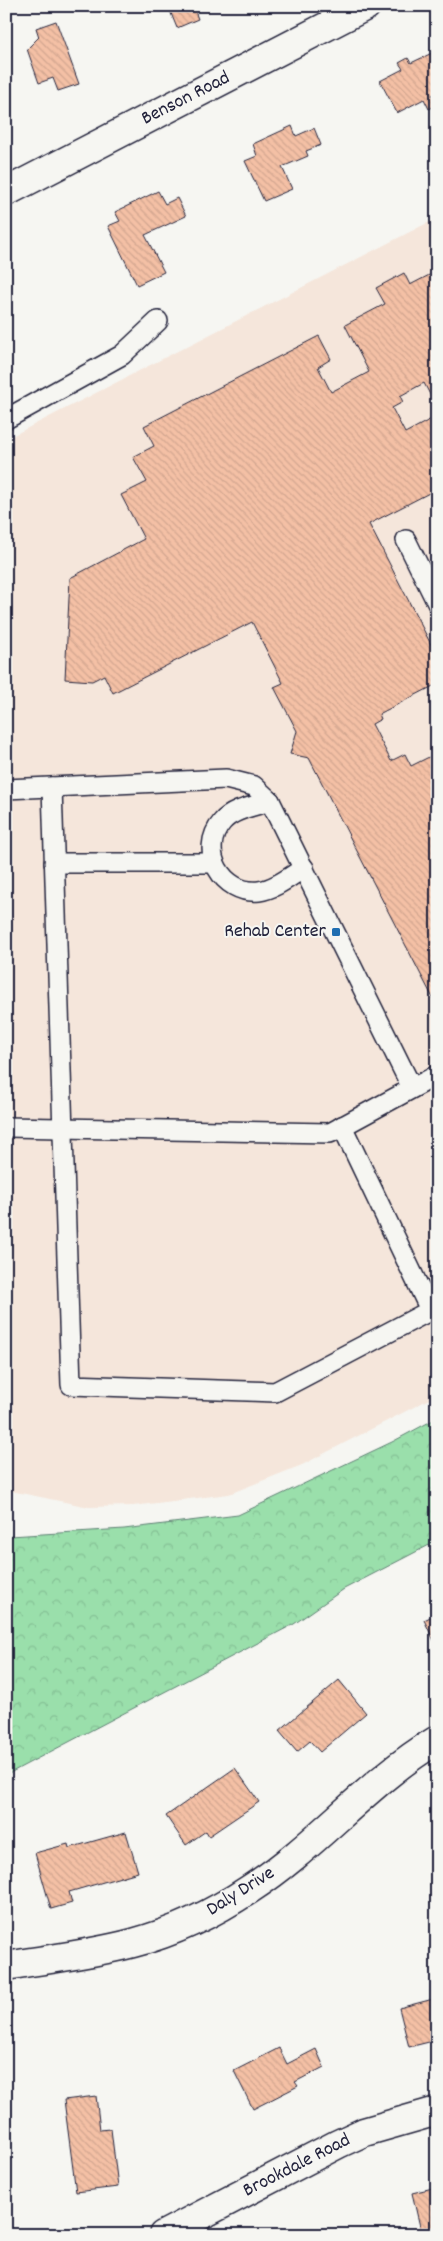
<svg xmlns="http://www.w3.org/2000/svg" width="443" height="2241" font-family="Dekko,sans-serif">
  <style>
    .built { fill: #f5e6db }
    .forest { fill: url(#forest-crowns); stroke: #5e8073 }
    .building { fill: url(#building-back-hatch); stroke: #22223b }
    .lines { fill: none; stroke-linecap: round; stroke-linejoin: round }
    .service-casing { stroke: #22223b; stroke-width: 22 }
    .minor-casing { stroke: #22223b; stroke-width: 31 }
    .service { stroke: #f6f6f2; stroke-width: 19 }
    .minor { stroke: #f6f6f2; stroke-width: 28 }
    .poi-dot { fill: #1f6fb2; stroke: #f6f6f2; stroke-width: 2 }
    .labels { text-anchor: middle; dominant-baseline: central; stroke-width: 4; stroke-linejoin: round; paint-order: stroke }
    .street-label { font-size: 20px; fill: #22223b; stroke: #f6f6f2 }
    .poi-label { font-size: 20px; fill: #22223b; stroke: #f6f6f2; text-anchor: end }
  </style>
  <defs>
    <pattern id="forest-crowns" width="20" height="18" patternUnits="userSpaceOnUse" patternTransform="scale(1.25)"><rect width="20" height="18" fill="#9adfab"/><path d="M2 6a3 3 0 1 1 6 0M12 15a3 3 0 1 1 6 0" fill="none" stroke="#84bf94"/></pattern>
    <pattern id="building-back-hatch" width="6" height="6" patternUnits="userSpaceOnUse" patternTransform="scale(1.25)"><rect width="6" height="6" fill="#f4c0a5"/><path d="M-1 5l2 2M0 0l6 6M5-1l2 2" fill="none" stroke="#d1a58f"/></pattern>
  </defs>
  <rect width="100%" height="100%" fill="#f6f6f2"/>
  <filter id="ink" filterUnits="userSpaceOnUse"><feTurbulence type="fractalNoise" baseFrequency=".02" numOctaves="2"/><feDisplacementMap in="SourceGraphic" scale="10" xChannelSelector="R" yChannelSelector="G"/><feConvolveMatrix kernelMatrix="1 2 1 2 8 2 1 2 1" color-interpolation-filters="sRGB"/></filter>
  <g filter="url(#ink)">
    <path class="built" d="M 437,218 L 437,1395 L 302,1465 L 229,1494 L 133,1506 L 89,1507 L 6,1490 L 6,1156 L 12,436 Z"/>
    <path class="forest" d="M 437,1418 L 437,1541 L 344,1589 L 294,1624 L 6,1775 L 6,1578 L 10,1536 L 124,1529 L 238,1515 L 392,1442 Z"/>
    <g class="building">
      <path d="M 168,6 L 193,6 L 198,19 L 177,28 Z"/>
      <path d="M 56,21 L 79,84 L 58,91 L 53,78 L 39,83 L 27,49 L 39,37 L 36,28 Z"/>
      <path d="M 432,53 L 437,61 L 437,93 L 432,95 L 437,105 L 429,109 L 424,99 L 397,113 L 380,81 L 403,69 L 399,63 L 408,58 L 411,63 Z"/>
      <path d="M 292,126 L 296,136 L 314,128 L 321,145 L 306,151 L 308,156 L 282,167 L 292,189 L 264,201 L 245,161 L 257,156 L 253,144 Z"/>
      <path d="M 158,191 L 165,204 L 177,198 L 186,216 L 145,235 L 164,272 L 137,285 L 108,226 L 120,221 L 115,212 Z"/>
      <path d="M 437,271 L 437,408 L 424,383 L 400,396 L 403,402 L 392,408 L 405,433 L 437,416 L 437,489 L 369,524 L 437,656 L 437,684 L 379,714 L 381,719 L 372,724 L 391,761 L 405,754 L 411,766 L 435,754 L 437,756 L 437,1006 L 309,758 L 290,754 L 297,731 L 274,687 L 283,683 L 252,622 L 113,693 L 104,675 L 92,681 L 65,679 L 70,578 L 144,539 L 121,495 L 147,482 L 133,457 L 154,446 L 144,426 L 319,336 L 331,359 L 318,367 L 331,392 L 369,372 L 345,325 L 385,304 L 376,288 L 404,273 L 410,285 Z"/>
      <path d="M 437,1614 L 437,1647 L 424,1620 Z"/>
      <path d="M 339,1680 L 366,1713 L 320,1752 L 310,1741 L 297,1752 L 279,1731 Z"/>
      <path d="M 235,1768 L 259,1802 L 209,1836 L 206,1831 L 186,1845 L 166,1816 Z"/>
      <path d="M 126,1832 L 138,1872 L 69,1892 L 72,1903 L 51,1909 L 35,1853 L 68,1844 L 69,1848 Z"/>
      <path d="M 437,1998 L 437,2040 L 409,2047 L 399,2008 Z"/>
      <path d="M 279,2048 L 287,2064 L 316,2049 L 324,2067 L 295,2082 L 298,2086 L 253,2109 L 234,2071 Z"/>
      <path d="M 96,2096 L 100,2130 L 111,2129 L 118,2187 L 76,2192 L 64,2100 Z"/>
      <path d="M 437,2187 L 437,2235 L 422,2235 L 412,2193 Z"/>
    </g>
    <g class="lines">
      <g class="service-casing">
        <g id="service">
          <path d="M 6,419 L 122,355 L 158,321"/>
          <path d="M 406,540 L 437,603"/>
          <path d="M 52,787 L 71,1385 L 275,1392 L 437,1307"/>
          <path d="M 6,789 L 226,779 L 254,786 L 270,801 L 412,1088"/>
          <path d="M 270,801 C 255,806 233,809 222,822 C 197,851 223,895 259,891 C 275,889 291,876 304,868"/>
          <path d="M 54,863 L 214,863"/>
          <path d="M 342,1126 L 430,1310"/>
          <path d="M 6,1127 L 330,1133 L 437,1075"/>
        </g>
      </g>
      <g class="minor-casing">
        <g id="minor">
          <path d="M 6,192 L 366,6"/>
          <path d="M 6,1966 C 48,1959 92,1954 133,1943 C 175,1932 214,1913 250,1889 C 317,1846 368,1781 437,1740"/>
          <path d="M 163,2235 L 338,2144 L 364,2132 L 437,2111"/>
        </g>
      </g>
      <use href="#service" class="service"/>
      <use href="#minor" class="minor"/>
    </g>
  </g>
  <rect class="poi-dot" x="331" y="927" width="10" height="10" rx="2.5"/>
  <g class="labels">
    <g class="street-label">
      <text transform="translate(186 99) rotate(-27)">Benson Road</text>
      <text transform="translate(241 1892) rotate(-32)">Daly Drive</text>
      <text transform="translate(297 2166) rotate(-27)">Brookdale Road</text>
    </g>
    <g class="poi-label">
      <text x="326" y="932">Rehab Center</text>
    </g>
  </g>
  <rect width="443" height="2241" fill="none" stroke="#f6f6f2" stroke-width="25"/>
  <rect x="12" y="12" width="418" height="2216" fill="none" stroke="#22223b" stroke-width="2" filter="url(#ink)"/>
</svg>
